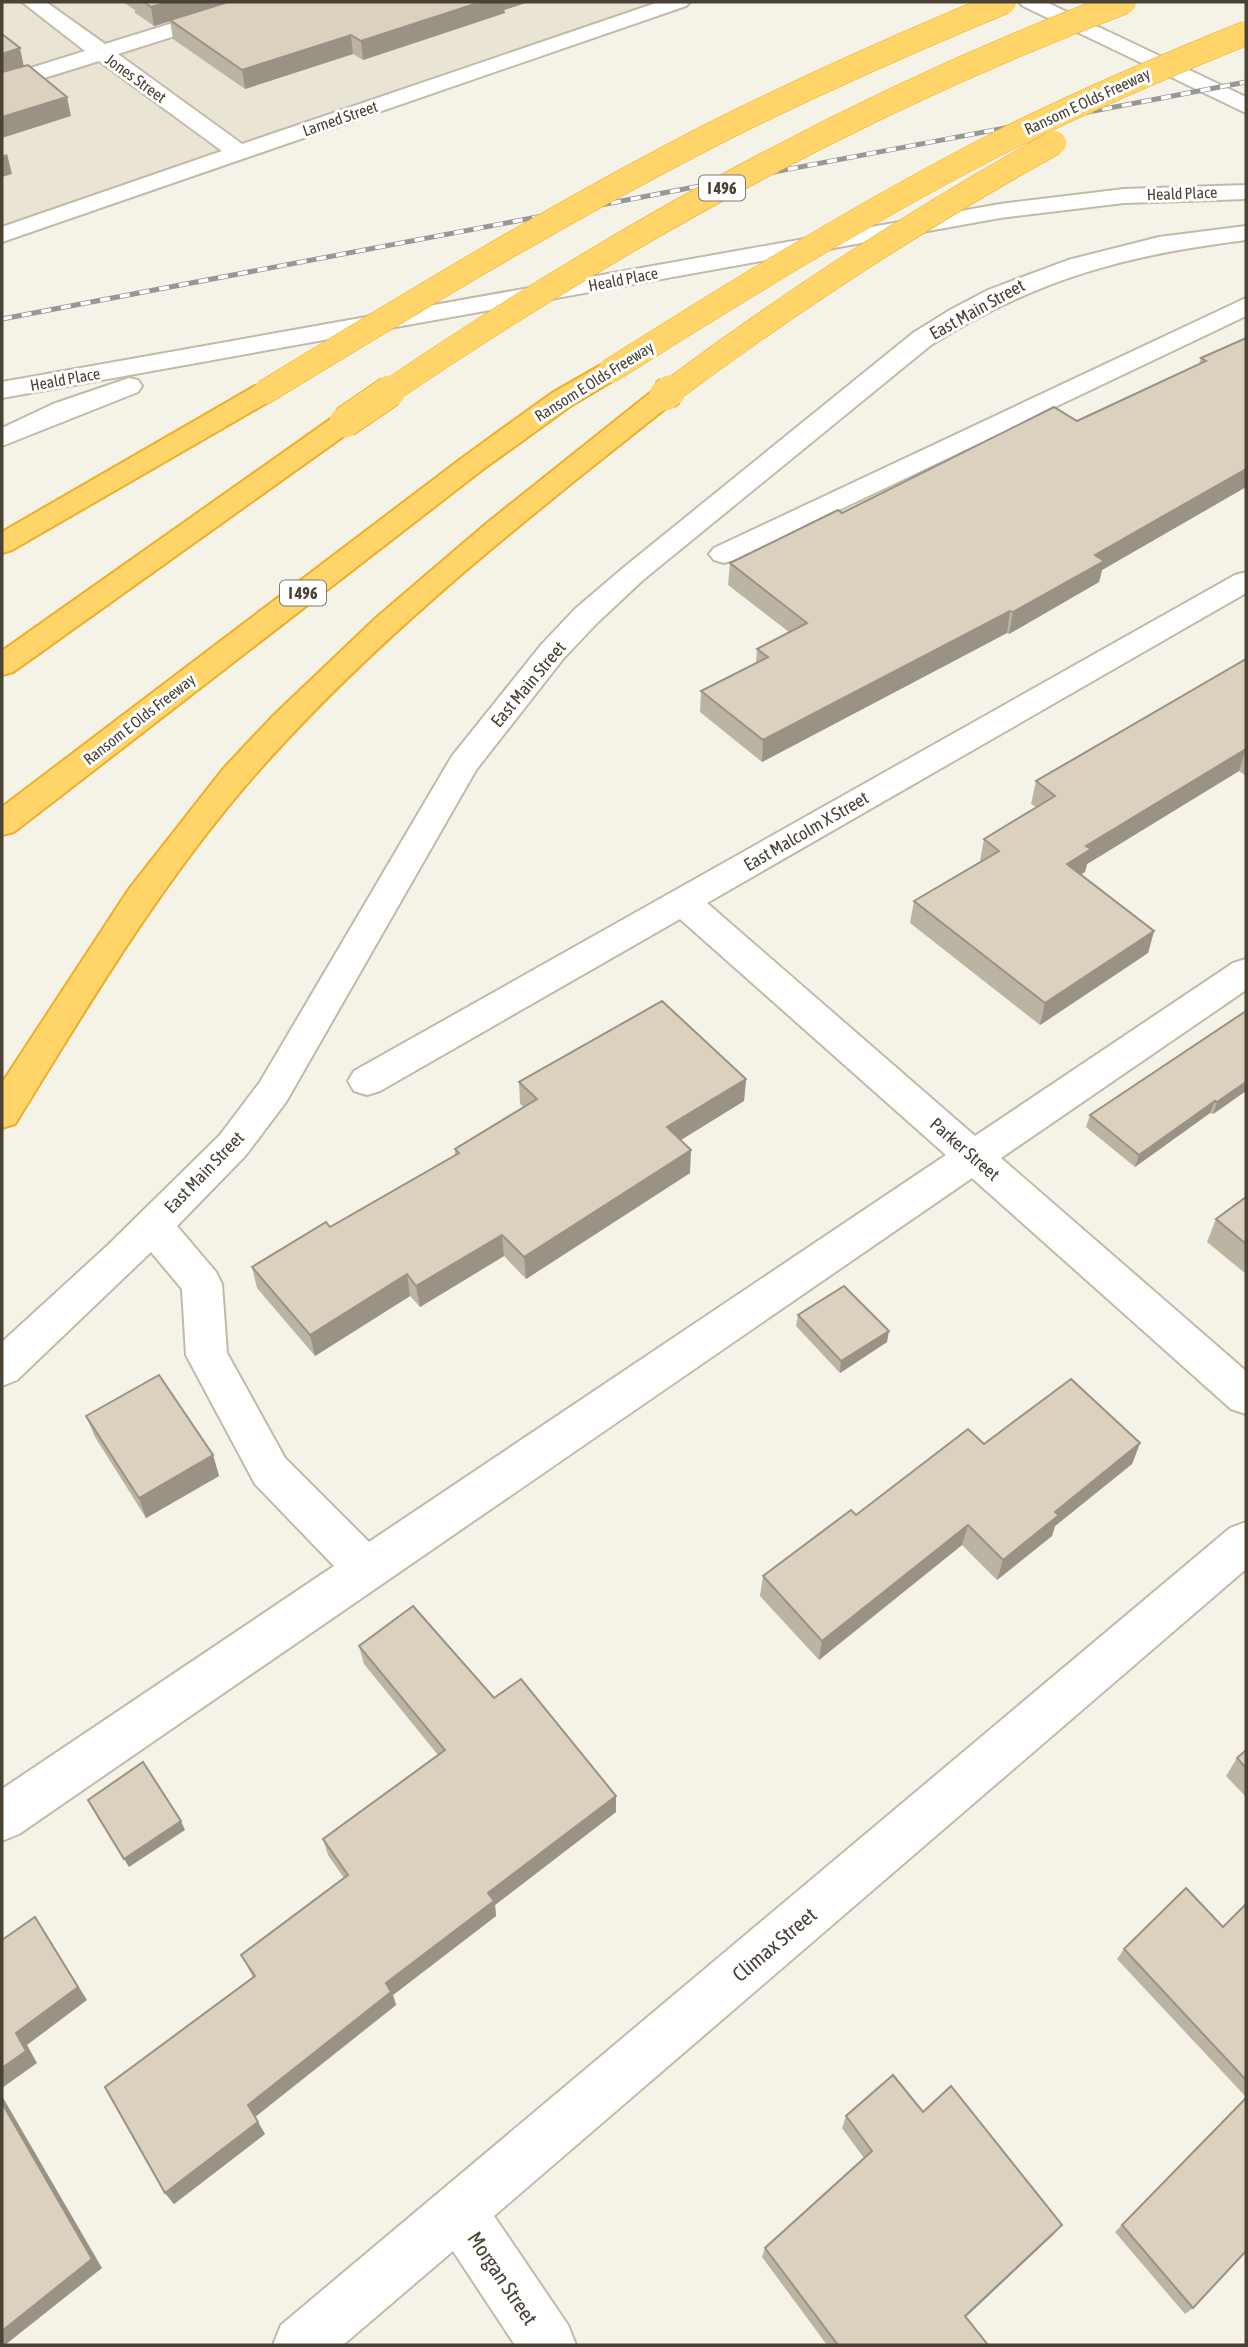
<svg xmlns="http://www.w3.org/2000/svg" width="1248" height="2347" font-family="'Asap Condensed',sans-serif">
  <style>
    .residential { fill: #eae4d5 }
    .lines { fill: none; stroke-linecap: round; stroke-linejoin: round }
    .minor-casing { stroke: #c2baa9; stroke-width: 4 }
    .highway-casing { stroke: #edaf2a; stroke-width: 4 }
    .minor { fill: #fff; fill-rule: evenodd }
    .highway { fill: #ffd468; fill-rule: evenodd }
    .rail-casing { stroke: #979797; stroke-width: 5 }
    .rail { stroke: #fff; stroke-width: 3.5; stroke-dasharray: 10; stroke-linecap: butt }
    .highway-bridge-far1-casing { stroke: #edaf2a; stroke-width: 25; stroke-linecap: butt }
    .highway-bridge-casing { stroke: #edaf2a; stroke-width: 33; stroke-linecap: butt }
    .highway-bridge-far1 { stroke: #ffd468; stroke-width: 24 }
    .highway-bridge { stroke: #ffd468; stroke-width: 31 }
    .wall { fill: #bcb4a3 }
    .shaded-wall { fill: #999285 }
    .building { fill: #dbd1be; stroke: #999285; stroke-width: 2 }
    .labels { text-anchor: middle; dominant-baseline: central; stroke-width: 6; stroke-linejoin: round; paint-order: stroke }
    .far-street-label { font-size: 16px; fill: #494235; stroke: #fff }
    .shield { fill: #fff; stroke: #807b72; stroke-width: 2 }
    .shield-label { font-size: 16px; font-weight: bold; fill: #494235 }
    .street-label { font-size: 18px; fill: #494235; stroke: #fff }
    .near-street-label { font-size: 21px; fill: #494235; stroke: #fff }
  </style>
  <rect width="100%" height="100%" fill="#f5f2e7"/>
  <path class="residential" d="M 2,2 L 672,2 L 2,225 Z"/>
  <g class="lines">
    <g class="minor-casing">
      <g id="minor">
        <path d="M 22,2 L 46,2 L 105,44 L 241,2 L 272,2 L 269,6 L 118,54 L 242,144 L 659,2 L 690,2 L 686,6 L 2,242 L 2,227 L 222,151 L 99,61 L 2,91 L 2,77 L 85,51 Z"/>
        <path d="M 1019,2 L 1046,2 L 1246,97 L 1246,113 L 1023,6 Z"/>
        <path d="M 1246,185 L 1246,199 L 1124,203 L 1000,218 L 2,398 L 2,382 L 1000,204 L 1124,189 Z"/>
        <path d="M 1246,226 L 1246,240 C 1125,255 1036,279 931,345 L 643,580 L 597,623 L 563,659 L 476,770 L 286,1102 L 246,1155 L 177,1226 L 216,1272 L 222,1284 L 227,1353 L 285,1458 L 369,1542 L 946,1155 L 680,919 L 380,1091 L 367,1095 L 354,1091 L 348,1081 L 354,1071 L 1235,575 L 1246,572 L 1246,593 L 707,903 L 975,1136 L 1233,963 L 1246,959 L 1246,990 L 1001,1158 L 1246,1371 L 1246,1414 L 1231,1409 L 972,1178 L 19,1834 L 2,1841 L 2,1789 L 334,1566 L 255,1484 L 186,1355 L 182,1289 L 151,1252 L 17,1380 L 2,1386 L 2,1342 L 108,1245 L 220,1135 L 260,1082 L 452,756 L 541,645 L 575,609 L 623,568 L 913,333 L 950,310 L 988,290 L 1068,260 L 1159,237 Z"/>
        <path d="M 1246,298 L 1246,316 L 734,560 L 724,563 L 714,560 L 709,554 L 714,548 Z"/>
        <path d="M 129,378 L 138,380 L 142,386 L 138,392 L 2,446 L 2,428 L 53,404 Z"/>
        <path d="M 1246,1522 L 1246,1569 L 494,2216 L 568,2325 L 576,2345 L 515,2345 L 453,2251 L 343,2345 L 273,2345 L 281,2325 L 1230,1528 Z"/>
      </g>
    </g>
    <g class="highway-casing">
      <g id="highway">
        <path d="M 610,363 L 619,365 L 623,371 L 619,377 L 572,405 L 482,470 L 14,832 L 2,835 L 2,807 L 462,458 L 552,393 L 601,365 Z"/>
        <path d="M 265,384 L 275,386 L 278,392 L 275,398 L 12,550 L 2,553 L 2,532 L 255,386 Z"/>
        <path d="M 665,387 L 675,389 L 678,395 L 675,401 C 525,520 372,639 247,784 C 157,889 87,1007 15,1124 L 2,1128 L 2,1083 L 129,889 L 224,768 L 273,716 L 377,617 L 487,523 L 655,389 Z"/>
        <path d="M 345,414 L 355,416 L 359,422 L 355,428 L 13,672 L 2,675 L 2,651 L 335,416 Z"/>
      </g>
    </g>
    <use href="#minor" class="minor"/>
    <use href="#highway" class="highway"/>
    <g class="rail-casing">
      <path id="rail" d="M 2,319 L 1246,82"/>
    </g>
    <use href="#rail" class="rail"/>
    <g class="highway-bridge-far1-casing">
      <g id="highway-bridge-far1">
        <path d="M 610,371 C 737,291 865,212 999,143 C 1080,102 1162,67 1246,33"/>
        <path d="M 265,392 C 414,301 564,210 719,131 C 813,84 908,42 1004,2"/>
        <path d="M 387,393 C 617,237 864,100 1124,2"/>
        <path d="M 668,393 C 791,301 919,218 1054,143"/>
      </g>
    </g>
    <g class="highway-bridge-casing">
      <g id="highway-bridge">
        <path d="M 665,395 L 670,391"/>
        <path d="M 345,422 L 390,391"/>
      </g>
    </g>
    <use href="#highway-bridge-far1" class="highway-bridge-far1"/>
    <use href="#highway-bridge" class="highway-bridge"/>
  </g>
  <g class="wall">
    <path d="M 123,2 L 529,2 L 504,10 L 505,13 L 363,60 L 353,54 L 245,89 L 173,39 L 170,21 L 154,26 L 135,13 L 135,10 Z"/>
    <path d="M 1246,338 L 1246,487 L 1102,570 L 1099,582 L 1009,634 L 1007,633 L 762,762 L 700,712 L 701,691 L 756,663 L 757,649 L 789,632 L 728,585 L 730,563 L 842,513 L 1077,421 L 1199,364 L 1201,358 Z"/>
    <path d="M 1246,659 L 1246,776 L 1239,771 L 1087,864 L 1085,872 L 1081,874 L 1154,931 L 1148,953 L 1040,1025 L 910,923 L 914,901 L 981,862 L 980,861 L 984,839 L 1036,807 L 1031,804 L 1036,781 Z"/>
    <path d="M 746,1079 L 744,1101 L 681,1140 L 690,1173 L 526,1279 L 504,1256 L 420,1307 L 410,1296 L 315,1356 L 257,1288 L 252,1267 L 330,1227 L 455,1155 L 455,1149 L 524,1107 L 520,1104 L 519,1082 Z"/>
    <path d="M 1246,1091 L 1213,1114 L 1210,1113 L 1135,1167 L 1086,1127 L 1090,1115 Z"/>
    <path d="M 1246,1197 L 1246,1274 L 1207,1242 L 1216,1219 Z"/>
    <path d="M 798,1315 L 887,1342 L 840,1373 L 796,1326 Z"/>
    <path d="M 86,1416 L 213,1455 L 219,1476 L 146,1518 L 95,1437 Z"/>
    <path d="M 1140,1443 L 1132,1464 L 1055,1526 L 1052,1536 L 997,1580 L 962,1545 L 819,1660 L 760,1596 L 763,1576 L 856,1515 L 984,1444 Z"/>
    <path d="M 359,1646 L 494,1698 L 616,1812 L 495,1905 L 496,1916 L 393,1995 L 396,2005 L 255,2117 L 265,2134 L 174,2204 L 165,2193 L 253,1977 L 241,1955 L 344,1878 L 328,1855 L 323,1839 L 438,1755 L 364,1664 Z"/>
    <path d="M 1246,1750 L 1246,1797 L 1226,1776 L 1237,1758 Z"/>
    <path d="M 1246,1904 L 1246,2097 L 1117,1959 L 1124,1949 L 1223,1927 Z"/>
    <path d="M 1246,2098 L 1193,2308 L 1185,2314 L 1115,2232 Z"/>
    <path d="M 923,2112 L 1053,2235 L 966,2317 L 988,2345 L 827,2345 L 762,2257 L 765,2248 L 864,2158 L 842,2128 L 846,2116 Z"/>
  </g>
  <g class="shaded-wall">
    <path d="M 168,2 L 233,2 L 154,26 L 151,7 Z"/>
    <path d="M 481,2 L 529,2 L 504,10 L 505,13 L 363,60 L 361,41 Z"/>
    <path d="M 351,35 L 353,54 L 245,89 L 242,70 Z"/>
    <path d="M 20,48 L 24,67 L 2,75 L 2,54 Z"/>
    <path d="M 67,97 L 71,116 L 2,138 L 2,117 Z"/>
    <path d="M 7,154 L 12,174 L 2,177 L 2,156 Z"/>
    <path d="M 1246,469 L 1246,487 L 1102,570 L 1099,582 L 1009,634 L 1013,612 L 1095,555 Z"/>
    <path d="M 1010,611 L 1007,633 L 762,762 L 763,740 Z"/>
    <path d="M 1246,748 L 1239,771 L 1087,864 L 1085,872 L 1062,886 L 1067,864 L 1086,846 Z"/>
    <path d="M 1154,931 L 1148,953 L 1040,1025 L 1045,1003 Z"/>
    <path d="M 746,1079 L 744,1101 L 666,1149 L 667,1127 Z"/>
    <path d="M 1246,1082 L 1246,1091 L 1213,1114 L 1217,1102 Z"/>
    <path d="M 1215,1101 L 1210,1113 L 1135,1167 L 1139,1155 Z"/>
    <path d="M 691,1150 L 690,1173 L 526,1279 L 524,1257 Z"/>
    <path d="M 502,1235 L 504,1256 L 420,1307 L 416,1286 Z"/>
    <path d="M 407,1274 L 410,1296 L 315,1356 L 310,1335 Z"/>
    <path d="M 889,1331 L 887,1342 L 840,1373 L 841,1361 Z"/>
    <path d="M 1140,1443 L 1132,1464 L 1055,1526 L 1052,1536 L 997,1580 L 1003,1560 L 1055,1512 Z"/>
    <path d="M 213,1455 L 219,1476 L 146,1518 L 139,1498 Z"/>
    <path d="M 968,1525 L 962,1545 L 819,1660 L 822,1641 Z"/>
    <path d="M 616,1796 L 616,1812 L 495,1905 L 496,1916 L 393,1995 L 396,2005 L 255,2117 L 248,2105 L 488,1893 Z"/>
    <path d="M 181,1821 L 185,1830 L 129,1867 L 124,1859 Z"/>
    <path d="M 35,1917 L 87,2000 L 27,2045 L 37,2063 L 2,2088 L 2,2068 Z"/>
    <path d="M 2,2096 L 102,2268 L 5,2345 L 2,2345 Z"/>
    <path d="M 258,2122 L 265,2134 L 174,2204 L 165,2193 Z"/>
    <path d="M 1062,2225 L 1053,2235 L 958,2324 L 965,2316 Z"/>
  </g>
  <g class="building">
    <path d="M 144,2 L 168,2 L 151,7 Z"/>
    <path d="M 228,2 L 481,2 L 361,41 L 351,35 L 242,70 L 170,20 Z"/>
    <path d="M 2,34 L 20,48 L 2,54 Z"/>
    <path d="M 28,65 L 67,97 L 2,117 L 2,72 Z"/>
    <path d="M 1246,338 L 1246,469 L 1095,555 L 1104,561 L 1013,612 L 1010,611 L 763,740 L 701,691 L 768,657 L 757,649 L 807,623 L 730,563 L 838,510 L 842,513 L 1054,407 L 1077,421 L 1206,361 L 1201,358 Z"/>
    <path d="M 1246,659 L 1246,749 L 1086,846 L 1091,849 L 1067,864 L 1154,931 L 1045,1003 L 914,901 L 999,851 L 984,839 L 1055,796 L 1036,781 Z"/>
    <path d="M 662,1001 L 746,1079 L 667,1127 L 691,1150 L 524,1257 L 502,1235 L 416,1286 L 407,1274 L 310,1335 L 252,1267 L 326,1222 L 330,1227 L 459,1153 L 455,1149 L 537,1099 L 519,1082 Z"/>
    <path d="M 1246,1011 L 1246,1082 L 1217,1102 L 1215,1101 L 1139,1155 L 1090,1115 Z"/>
    <path d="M 1246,1197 L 1246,1244 L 1216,1219 Z"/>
    <path d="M 844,1286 L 889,1331 L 841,1361 L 798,1315 Z"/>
    <path d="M 159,1375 L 213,1455 L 139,1498 L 86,1416 Z"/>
    <path d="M 1071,1379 L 1140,1443 L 1055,1512 L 1059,1515 L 1003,1560 L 968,1525 L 822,1641 L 763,1576 L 851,1510 L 856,1515 L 968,1429 L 984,1444 Z"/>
    <path d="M 413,1606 L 494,1698 L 521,1679 L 616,1796 L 488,1893 L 494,1901 L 386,1983 L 391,1992 L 248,2105 L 258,2122 L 165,2193 L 105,2087 L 255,1976 L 241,1955 L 348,1875 L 323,1839 L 445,1750 L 359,1646 Z"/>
    <path d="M 1246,1750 L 1246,1768 L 1237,1758 Z"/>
    <path d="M 143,1762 L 181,1821 L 124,1859 L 88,1800 Z"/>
    <path d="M 1186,1888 L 1223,1927 L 1246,1904 L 1246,2080 L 1124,1949 Z"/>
    <path d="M 35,1917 L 78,1987 L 16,2033 L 26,2051 L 2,2068 L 2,1940 Z"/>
    <path d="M 893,2075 L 923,2112 L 951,2086 L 1062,2225 L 965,2316 L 988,2345 L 838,2345 L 765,2248 L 872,2151 L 846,2116 Z"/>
    <path d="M 1246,2098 L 1246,2251 L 1193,2308 L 1122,2225 Z"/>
    <path d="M 2,2103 L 92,2259 L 2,2331 Z"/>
  </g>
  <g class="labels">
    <g class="far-street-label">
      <text transform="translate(136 78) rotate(36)">Jones Street</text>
      <text transform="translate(1087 101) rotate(-25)">Ransom E Olds Freeway</text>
      <text transform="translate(340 118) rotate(-19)">Larned Street</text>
      <text transform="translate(1182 193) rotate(-2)">Heald Place</text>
      <text transform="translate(623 279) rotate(-11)">Heald Place</text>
      <text transform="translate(65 379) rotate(-10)">Heald Place</text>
      <text transform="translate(594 381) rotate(-32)">Ransom E Olds Freeway</text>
      <text transform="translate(139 719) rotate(-38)">Ransom E Olds Freeway</text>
    </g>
    <g class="shield">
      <rect x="699" y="175.5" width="46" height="25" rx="5"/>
      <rect x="280" y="580.5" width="46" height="25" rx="5"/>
    </g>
    <g class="shield-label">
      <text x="722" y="188">I 496</text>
      <text x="303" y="593">I 496</text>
    </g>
    <g class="street-label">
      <text transform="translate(977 309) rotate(-29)">East Main Street</text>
      <text transform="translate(528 684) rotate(-50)">East Main Street</text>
      <text transform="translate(806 831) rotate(-30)">East Malcolm X Street</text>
      <text transform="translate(965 1149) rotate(41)">Parker Street</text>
      <text transform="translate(204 1172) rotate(-46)">East Main Street</text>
    </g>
    <g class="near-street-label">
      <text transform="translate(774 1944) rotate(-40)">Climax Street</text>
      <text transform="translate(503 2278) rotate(56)">Morgan Street</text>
    </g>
  </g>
  <rect width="1248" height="2347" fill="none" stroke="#494235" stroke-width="7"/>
</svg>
